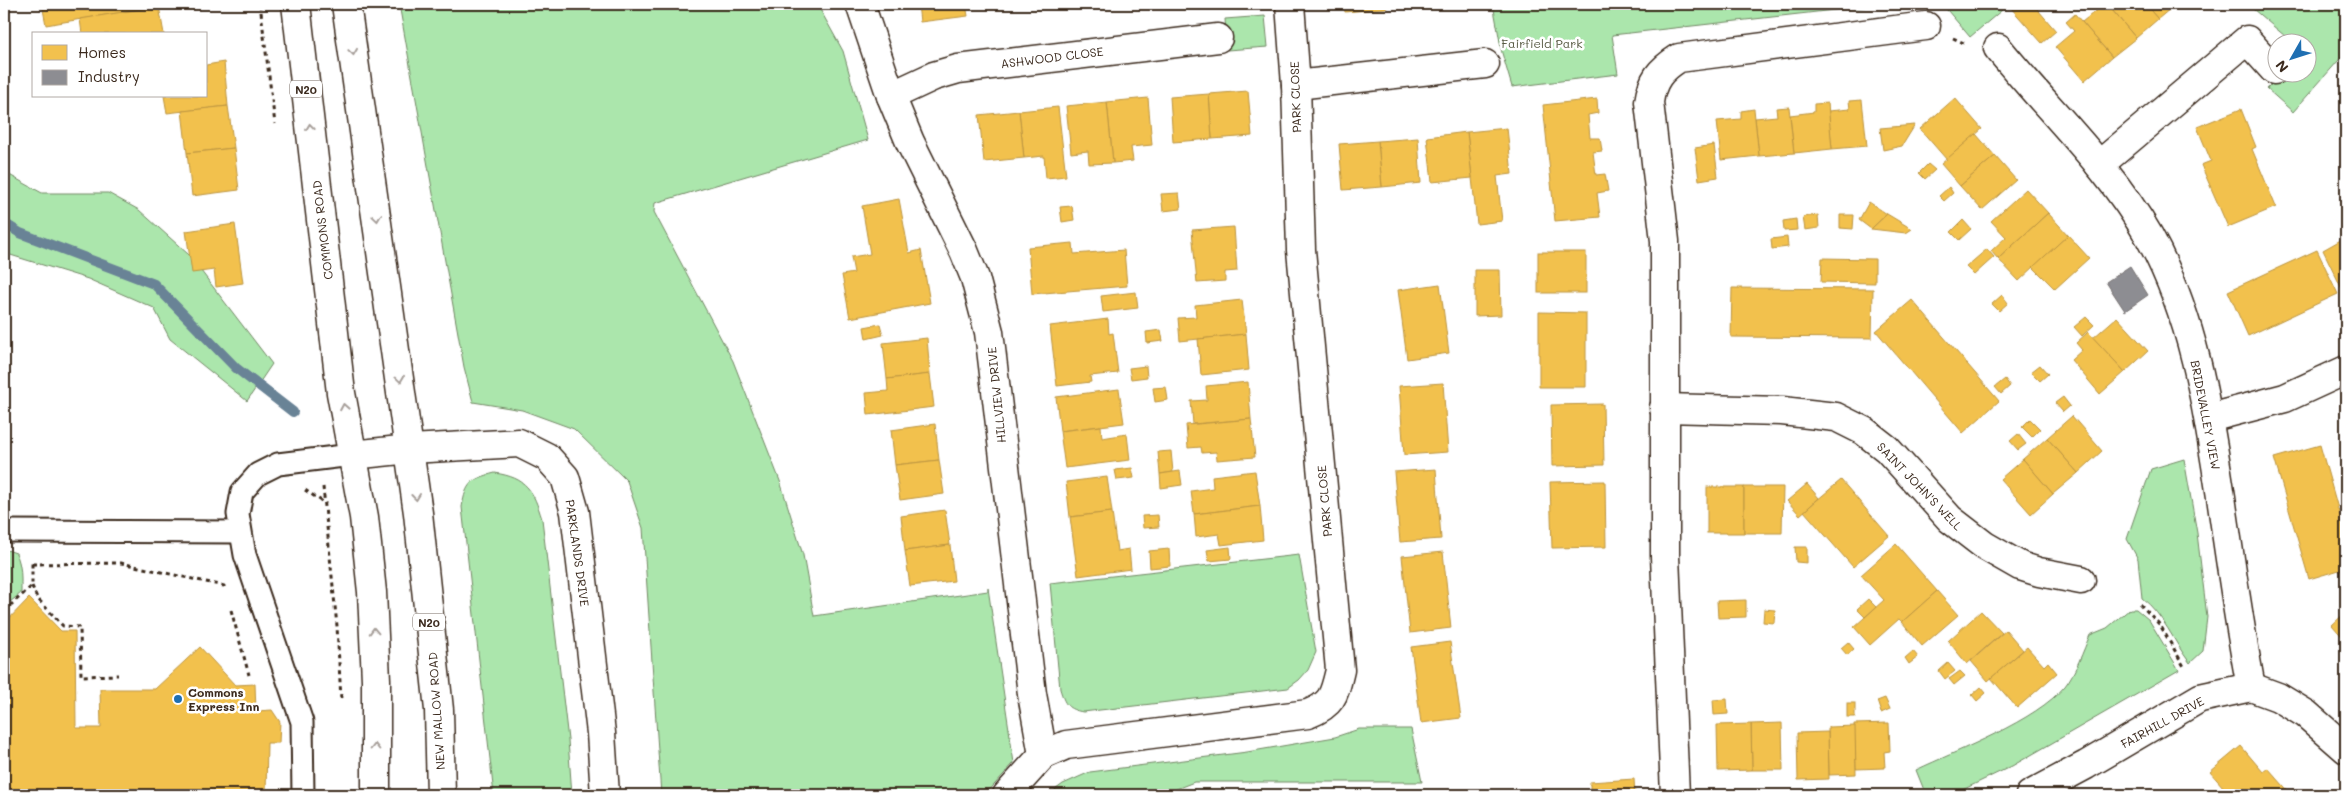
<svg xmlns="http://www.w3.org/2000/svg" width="2350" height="799" font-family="Mali,sans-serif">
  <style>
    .green { fill: #abe6ac; stroke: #738865 }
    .homes { fill: #f2c14e; stroke: #bb9440 }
    .industry { fill: #8d8d92; stroke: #746f6f }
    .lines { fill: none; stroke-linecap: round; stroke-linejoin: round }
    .stream { stroke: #698396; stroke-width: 10 }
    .lane-casing { stroke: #3b2a1e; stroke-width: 25 }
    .street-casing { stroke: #3b2a1e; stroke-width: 31 }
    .highway-casing { stroke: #3b2a1e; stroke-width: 31 }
    .path { stroke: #3b2a1e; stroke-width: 3; stroke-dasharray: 4 4; stroke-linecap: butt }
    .lane { stroke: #fff; stroke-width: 21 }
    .street { stroke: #fff; stroke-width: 28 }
    .highway { stroke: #fff; stroke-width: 28 }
    .oneway { stroke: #a79f9a }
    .poi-dot { fill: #1f6fb2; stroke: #fff; stroke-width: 2 }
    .labels { text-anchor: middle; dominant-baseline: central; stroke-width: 5; stroke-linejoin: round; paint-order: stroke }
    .shield { fill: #fff; stroke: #766a62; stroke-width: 1 }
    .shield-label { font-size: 11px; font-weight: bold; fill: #3b2a1e }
    .park-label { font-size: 12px; fill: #575942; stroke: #fff }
    .street-label { font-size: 12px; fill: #3b2a1e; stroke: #fff }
    .poi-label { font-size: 12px; font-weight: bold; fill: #3b2a1e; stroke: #fff; text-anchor: start }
  </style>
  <rect width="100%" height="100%" fill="#fff"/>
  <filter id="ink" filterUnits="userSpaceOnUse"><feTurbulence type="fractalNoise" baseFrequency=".02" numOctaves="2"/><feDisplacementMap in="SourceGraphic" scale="10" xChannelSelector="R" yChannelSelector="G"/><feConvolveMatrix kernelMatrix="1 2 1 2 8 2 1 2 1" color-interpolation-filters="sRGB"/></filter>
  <g filter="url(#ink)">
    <g class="green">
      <path d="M 399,4 L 817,4 L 843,51 L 868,140 L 655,203 L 654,212 L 733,361 L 780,481 L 803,555 L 814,616 L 988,591 L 988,588 L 1014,763 L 985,795 L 661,795 L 643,528 L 627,481 L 574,429 L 522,410 L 473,402 L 464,367 Z"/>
      <path d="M 1493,4 L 1888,4 L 1612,35 L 1618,74 L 1512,87 L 1502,53 Z"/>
      <path d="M 1942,4 L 2009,4 L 1970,37 Z"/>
      <path d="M 2247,4 L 2346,4 L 2346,52 L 2293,112 L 2267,89 L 2282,73 L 2308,72 L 2308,42 L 2292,42 Z"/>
      <path d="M 1265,16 L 1268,47 L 1227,50 L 1225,19 Z"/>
      <path d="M 4,172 L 42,193 L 108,193 L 139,210 L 188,254 L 272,364 L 247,401 L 170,339 L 154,308 L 88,279 L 4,253 Z"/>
      <path d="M 2184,459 L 2197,533 L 2207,617 L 2203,651 L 2190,663 C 2173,641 2164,615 2142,598 L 2138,559 L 2127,539 L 2151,469 Z"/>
      <path d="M 495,473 C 527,478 533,490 542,519 L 568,740 L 572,795 L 494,795 L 462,507 C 466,483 471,479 495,473 Z"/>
      <path d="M 4,549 L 16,553 C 22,567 21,578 21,593 L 4,607 Z"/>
      <path d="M 1299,555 L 1316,652 L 1308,670 L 1299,680 L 1288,688 L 1083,712 C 1067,709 1065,705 1060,689 L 1050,583 Z"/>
      <path d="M 2130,609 L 2136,609 L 2149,620 L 2179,670 L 2012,766 L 1952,795 L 1926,795 L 1916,770 C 1958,750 2036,721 2065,686 C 2076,672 2083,651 2090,635 L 2107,628 Z"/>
      <path d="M 1359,729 L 1411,729 L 1422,782 L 1194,782 L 1161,795 L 1048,795 L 1063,784 L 1090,772 L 1247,752 L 1335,737 Z"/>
    </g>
    <g class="homes">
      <path d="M 42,4 L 158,4 L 159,6 L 46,25 Z"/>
      <path d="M 918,4 L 966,4 L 968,16 L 920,22 Z"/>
      <path d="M 1344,4 L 1387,4 L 1387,8 L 1345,12 Z"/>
      <path d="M 2014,4 L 2033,4 L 2056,31 L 2042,43 L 2010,7 Z"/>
      <path d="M 2104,4 L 2107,4 L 2136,38 L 2112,57 L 2082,22 Z"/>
      <path d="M 2107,4 L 2145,4 L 2158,19 L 2136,38 Z"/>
      <path d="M 2145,4 L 2176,4 L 2158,19 Z"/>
      <path d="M 159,6 L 164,34 L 82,34 L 80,19 Z"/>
      <path d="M 2075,14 L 2112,57 L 2084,81 L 2055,47 L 2074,31 L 2066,22 Z"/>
      <path d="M 224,62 L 228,106 L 167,113 L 164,96 L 206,96 L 206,65 Z"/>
      <path d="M 1248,91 L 1252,136 L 1212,139 L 1209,94 Z"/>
      <path d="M 1209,94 L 1212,139 L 1173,142 L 1170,97 Z"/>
      <path d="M 1148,98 L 1152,145 L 1131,147 L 1133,161 L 1113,163 L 1107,102 Z"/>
      <path d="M 1955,98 L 1982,129 L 1947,160 L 1920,129 Z"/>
      <path d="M 1597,99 L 1598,113 L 1588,115 L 1590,138 L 1600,138 L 1602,151 L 1593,152 L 1596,175 L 1605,174 L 1608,191 L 1597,193 L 1600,217 L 1555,221 L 1543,105 Z"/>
      <path d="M 1862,100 L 1867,146 L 1832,149 L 1828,111 L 1850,109 L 1849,101 Z"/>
      <path d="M 1107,102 L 1113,163 L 1089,164 L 1088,151 L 1071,153 L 1066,106 Z"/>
      <path d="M 1828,103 L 1832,149 L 1794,153 L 1790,115 L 1814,112 L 1814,104 Z"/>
      <path d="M 228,106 L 234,148 L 187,153 L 182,111 Z"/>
      <path d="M 1058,107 L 1066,176 L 1046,178 L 1044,156 L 1024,158 L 1019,111 Z"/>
      <path d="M 1789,107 L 1794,153 L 1759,156 L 1755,118 L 1777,116 L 1776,108 Z"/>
      <path d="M 1754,109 L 1759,156 L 1721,160 L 1717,121 L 1741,119 L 1741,111 Z"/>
      <path d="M 2241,109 L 2256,147 L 2252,149 L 2276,207 L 2228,227 L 2201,165 L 2211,161 L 2197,127 Z"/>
      <path d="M 1019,111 L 1024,158 L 984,162 L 979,115 Z"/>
      <path d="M 1915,125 L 1902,146 L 1883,150 L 1880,128 Z"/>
      <path d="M 1507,128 L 1512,174 L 1497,176 L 1502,221 L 1477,224 L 1467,132 Z"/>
      <path d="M 1467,132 L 1472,178 L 1432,182 L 1427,137 Z"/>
      <path d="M 1976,134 L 1995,156 L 1960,186 L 1941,164 Z"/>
      <path d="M 1418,138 L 1421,183 L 1382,187 L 1378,141 Z"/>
      <path d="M 1378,141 L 1382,187 L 1343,190 L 1339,144 Z"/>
      <path d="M 1714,145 L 1718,177 L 1699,180 L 1695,148 Z"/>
      <path d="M 234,148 L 239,190 L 192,196 L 187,153 Z"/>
      <path d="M 1995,156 L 2016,180 L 1982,210 L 1960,186 Z"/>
      <path d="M 1928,164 L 1935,170 L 1925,179 L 1919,173 Z"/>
      <path d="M 1949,187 L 1953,193 L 1944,201 L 1939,196 Z"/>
      <path d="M 2026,189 L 2048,213 L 1998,259 L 1991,251 L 2006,237 L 1991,221 Z"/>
      <path d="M 1179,193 L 1181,209 L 1163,211 L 1161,194 Z"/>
      <path d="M 899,199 L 909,253 L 921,250 L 930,303 L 850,318 L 842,275 L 854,273 L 851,257 L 870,254 L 862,206 Z"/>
      <path d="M 1869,202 L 1887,214 L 1871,229 L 1859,220 Z"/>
      <path d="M 1072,206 L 1074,220 L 1062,222 L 1060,207 Z"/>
      <path d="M 2048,213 L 2068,235 L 2019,281 L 1998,259 Z"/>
      <path d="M 1887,214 L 1912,229 L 1906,233 L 1871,229 Z"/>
      <path d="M 1818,215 L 1819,228 L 1805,230 L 1803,217 Z"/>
      <path d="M 1840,215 L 1854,215 L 1853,229 L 1840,228 Z"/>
      <path d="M 1796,219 L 1797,230 L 1784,231 L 1783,221 Z"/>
      <path d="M 1963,220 L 1971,229 L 1959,240 L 1951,232 Z"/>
      <path d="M 235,224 L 243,283 L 216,287 L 214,270 L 192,273 L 186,231 Z"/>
      <path d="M 1234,227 L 1237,271 L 1225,272 L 1225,281 L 1197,283 L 1192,230 Z"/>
      <path d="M 2068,235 L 2089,258 L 2055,289 L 2033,267 Z"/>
      <path d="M 1787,237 L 1788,247 L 1772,249 L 1771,239 Z"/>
      <path d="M 2346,237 L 2346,289 L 2343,291 L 2323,250 Z"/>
      <path d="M 1073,243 L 1074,254 L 1124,250 L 1127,286 L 1032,294 L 1028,247 Z"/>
      <path d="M 1987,249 L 1994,257 L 1974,275 L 1966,267 Z"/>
      <path d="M 2317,250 L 2338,294 L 2248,336 L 2228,291 Z"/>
      <rect x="1538" y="252" width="48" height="41"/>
      <path d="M 1822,258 L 1875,259 L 1875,283 L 1821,282 Z"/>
      <path d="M 1475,270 L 1500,270 L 1501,315 L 1475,316 Z"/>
      <path d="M 1440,284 L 1449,353 L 1407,359 L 1398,290 Z"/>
      <path d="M 1732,288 L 1873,289 L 1872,338 L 1731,337 Z"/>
      <path d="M 1136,292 L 1138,308 L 1103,312 L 1101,296 Z"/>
      <path d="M 2002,295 L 2008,303 L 1999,311 L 1992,304 Z"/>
      <path d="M 1242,300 L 1246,334 L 1180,341 L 1178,318 L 1196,317 L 1195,305 Z"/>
      <path d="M 1912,300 L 1999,401 L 1963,433 L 1876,331 Z"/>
      <path d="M 1539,312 L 1586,313 L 1586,387 L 1539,387 Z"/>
      <path d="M 2086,317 L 2094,325 L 2082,336 L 2074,327 Z"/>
      <path d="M 2117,317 L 2148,351 L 2125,372 L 2093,338 Z"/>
      <path d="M 1108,319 L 1109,334 L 1113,333 L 1118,373 L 1090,376 L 1091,382 L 1057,386 L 1050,326 Z"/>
      <path d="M 880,324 L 883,335 L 866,339 L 864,327 Z"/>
      <path d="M 1161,330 L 1163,341 L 1147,343 L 1146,332 Z"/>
      <path d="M 2088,332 L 2125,372 L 2100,394 L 2071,360 L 2082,350 L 2076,343 Z"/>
      <path d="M 1246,334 L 1249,370 L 1201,375 L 1198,339 Z"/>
      <path d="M 927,338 L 930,374 L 887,379 L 883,343 Z"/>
      <path d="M 2040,365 L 2048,374 L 2040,381 L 2031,372 Z"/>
      <path d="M 1146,366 L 1147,377 L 1131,379 L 1129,368 Z"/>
      <path d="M 930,374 L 934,407 L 868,415 L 866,393 L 888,391 L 887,379 Z"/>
      <path d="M 2005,379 L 2010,386 L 2001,394 L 1995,387 Z"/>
      <path d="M 1248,382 L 1251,419 L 1193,424 L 1191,401 L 1207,400 L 1206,386 Z"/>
      <path d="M 1443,383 L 1448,452 L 1404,455 L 1399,386 Z"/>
      <path d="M 1166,387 L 1168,400 L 1155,402 L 1153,388 Z"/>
      <path d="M 1119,389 L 1124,423 L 1060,431 L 1056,397 Z"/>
      <path d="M 2063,397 L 2070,406 L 2063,412 L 2055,403 Z"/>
      <path d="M 1603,404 L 1604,465 L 1552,466 L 1551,405 Z"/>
      <path d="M 2072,416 L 2102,451 L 2078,473 L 2047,438 Z"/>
      <path d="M 1251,419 L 1255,457 L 1217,460 L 1216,452 L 1202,453 L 1201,447 L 1188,448 L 1186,425 Z"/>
      <path d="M 2030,419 L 2040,429 L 2032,437 L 2022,427 Z"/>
      <path d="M 935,424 L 939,460 L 895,465 L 891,430 Z"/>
      <path d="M 1101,426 L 1102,438 L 1127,434 L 1130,460 L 1065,468 L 1060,431 Z"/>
      <path d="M 2018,434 L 2026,444 L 2018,450 L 2010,441 Z"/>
      <path d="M 2047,438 L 2078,473 L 2053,494 L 2023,459 Z"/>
      <path d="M 2320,445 L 2346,537 L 2346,568 L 2309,579 L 2274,458 Z"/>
      <path d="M 1171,451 L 1173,472 L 1160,474 L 1158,452 Z"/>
      <path d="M 2023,459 L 2053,494 L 2031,514 L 2000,479 Z"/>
      <path d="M 939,460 L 944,494 L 900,500 L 895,465 Z"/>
      <path d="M 1132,468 L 1134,478 L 1117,480 L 1115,470 Z"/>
      <path d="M 1436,469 L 1441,539 L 1400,542 L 1394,472 Z"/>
      <path d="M 1180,471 L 1182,485 L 1161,488 L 1160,474 Z"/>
      <path d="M 1255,471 L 1260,506 L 1194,514 L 1191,491 L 1213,488 L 1212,476 Z"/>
      <path d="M 1107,477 L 1112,512 L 1070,517 L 1066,482 Z"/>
      <path d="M 1841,480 L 1889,536 L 1853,567 L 1804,511 Z"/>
      <path d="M 1605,481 L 1606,547 L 1552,548 L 1550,482 Z"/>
      <path d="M 1807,484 L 1819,498 L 1800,515 L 1787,501 Z"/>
      <rect x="1707" y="487" width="37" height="46"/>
      <path d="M 1744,487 L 1783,487 L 1782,533 L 1744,533 Z"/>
      <path d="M 1260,506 L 1263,540 L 1221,545 L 1219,534 L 1196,537 L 1194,514 Z"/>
      <path d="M 945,510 L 950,545 L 905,551 L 901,516 Z"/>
      <path d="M 1112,512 L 1117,551 L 1129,549 L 1131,569 L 1078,576 L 1070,517 Z"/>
      <path d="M 1158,515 L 1159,527 L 1143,528 L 1142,516 Z"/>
      <path d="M 1896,544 L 1937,591 L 1902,622 L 1899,619 L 1870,645 L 1854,627 L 1884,600 L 1861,575 Z"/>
      <path d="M 950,545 L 954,581 L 910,586 L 905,551 Z"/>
      <path d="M 1230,547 L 1231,559 L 1209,561 L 1207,550 Z"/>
      <path d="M 1795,547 L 1807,547 L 1807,563 L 1796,562 Z"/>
      <path d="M 1169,549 L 1170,566 L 1150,568 L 1149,551 Z"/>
      <path d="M 1443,552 L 1451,628 L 1410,633 L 1402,556 Z"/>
      <path d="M 1937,591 L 1958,615 L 1922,646 L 1902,622 Z"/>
      <path d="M 29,598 L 61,631 L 75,631 L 76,728 L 101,728 L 100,689 L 155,689 L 200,647 L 235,685 L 255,684 L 256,711 L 272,710 L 280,722 L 279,743 L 267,743 L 266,795 L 4,795 L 4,624 Z"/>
      <path d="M 1868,599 L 1876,607 L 1865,617 L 1857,609 Z"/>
      <path d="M 1746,600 L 1746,617 L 1718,618 L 1717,601 Z"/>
      <path d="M 1764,609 L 1775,610 L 1774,623 L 1763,622 Z"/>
      <path d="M 1981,611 L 2002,633 L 1967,664 L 1948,641 Z"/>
      <path d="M 2346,612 L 2346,641 L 2332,625 Z"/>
      <path d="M 2006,630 L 2023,650 L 1988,681 L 1971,661 Z"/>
      <path d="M 1450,642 L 1461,718 L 1421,723 L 1411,647 Z"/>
      <path d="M 1848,642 L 1854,649 L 1847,655 L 1841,648 Z"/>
      <path d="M 2027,647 L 2044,666 L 2048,662 L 2057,673 L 2017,708 L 1991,678 Z"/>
      <path d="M 1913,651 L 1918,657 L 1909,664 L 1905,658 Z"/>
      <path d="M 1948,663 L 1955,671 L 1945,679 L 1939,671 Z"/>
      <path d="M 1960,671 L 1965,676 L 1954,685 L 1949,679 Z"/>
      <path d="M 1981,687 L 1986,693 L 1977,701 L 1972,695 Z"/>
      <path d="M 1885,698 L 1890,709 L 1881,713 L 1877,701 Z"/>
      <path d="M 1727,699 L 1728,714 L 1714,715 L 1713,700 Z"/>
      <rect x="1847" y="703" width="8" height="14"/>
      <path d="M 1782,723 L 1783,770 L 1752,770 L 1751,724 Z"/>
      <path d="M 1889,723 L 1890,751 L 1884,752 L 1885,768 L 1856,769 L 1854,724 Z"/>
      <path d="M 1751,724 L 1752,770 L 1718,771 L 1717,725 Z"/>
      <path d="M 1855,726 L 1856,774 L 1829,775 L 1828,727 Z"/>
      <path d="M 1828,732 L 1829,779 L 1798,780 L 1797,733 Z"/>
      <path d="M 2241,746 L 2263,772 L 2268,768 L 2292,795 L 2230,795 L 2210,772 Z"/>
      <path d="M 1634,779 L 1635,795 L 1590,795 L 1590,782 Z"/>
    </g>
    <path class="industry" d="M 2130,266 L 2148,295 L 2125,311 L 2106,282 Z"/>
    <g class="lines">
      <path class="stream" d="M 4,223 L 20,233 L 154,284 L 236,368 L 293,412"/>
      <g class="lane-casing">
        <g id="lane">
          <path d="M 4,531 L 240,532"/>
          <path d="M 303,795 L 302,722 L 245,555 L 238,514 L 242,492 L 258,474 L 278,464 L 352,455"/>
        </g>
      </g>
      <g class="street-casing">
        <g id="street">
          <path d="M 860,4 L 891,96 L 910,142 L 964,251 L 975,278 L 989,332 L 1032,694 L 1043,755 L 1007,795"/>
          <path d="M 1998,48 C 2048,110 2109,166 2149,236 C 2194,317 2207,406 2221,497 C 2230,560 2239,624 2251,687"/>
          <path d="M 1296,85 L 1485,64"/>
          <path d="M 891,96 L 934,76 L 958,69 L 1218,38"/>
          <path d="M 2099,165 L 2247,40 L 2274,70"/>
          <path d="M 1664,408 L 1782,411 L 1836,417 L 1864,431 L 1887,449 L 1950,519 L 1985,546 L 2020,566 L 2039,572 L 2081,580"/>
          <path d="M 2209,418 L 2285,398 L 2346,370"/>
          <path d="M 410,449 L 519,443 L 547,457 L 565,477 L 575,512 L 601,733 L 605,795"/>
          <path d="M 1043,755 L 1066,745 L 1308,714 C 1333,704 1334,695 1340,670 L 1301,250 L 1296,85 L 1290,4"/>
          <path d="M 1675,795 L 1665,556 L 1665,241 L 1649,102 C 1652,80 1660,70 1679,58 L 1926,26"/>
          <path d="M 2030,795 L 2086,765 L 2200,698 L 2251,687 L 2278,697 L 2306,714 L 2346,749"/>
        </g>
      </g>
      <g class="highway-casing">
        <g id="highway">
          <path d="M 296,4 L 341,393 L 364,517 L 372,592 L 376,680 L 376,795"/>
          <path d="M 346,4 L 418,513 L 439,710 L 441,795"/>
          <path d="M 352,455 L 410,449"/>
        </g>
      </g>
      <g class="path">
        <path d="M 260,4 L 275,124"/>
        <path d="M 1544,4 L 1550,8 L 1590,4"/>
        <path d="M 1953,38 L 1966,44"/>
        <path d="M 323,487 L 337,626 L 341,700"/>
        <path d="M 305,490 L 326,504"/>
        <path d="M 32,564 L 121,563 L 224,586 L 224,587"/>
        <path d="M 32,586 L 37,598 L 63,626 L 80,627 L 81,676 L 118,675"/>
        <path d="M 2140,604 L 2160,625 L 2185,668"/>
        <path d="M 231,610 L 249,675"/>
        <path d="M 4,611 L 32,586 L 32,561"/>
      </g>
      <use href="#lane" class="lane"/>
      <use href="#street" class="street"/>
      <use href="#highway" class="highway"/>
    </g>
    <defs><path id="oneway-chevron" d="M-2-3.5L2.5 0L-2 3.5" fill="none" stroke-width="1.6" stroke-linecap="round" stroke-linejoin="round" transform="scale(1.25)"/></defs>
    <g class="oneway">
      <use href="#oneway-chevron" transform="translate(353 52) rotate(82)"/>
      <use href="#oneway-chevron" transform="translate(310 127) rotate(-97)"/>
      <use href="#oneway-chevron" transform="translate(377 218) rotate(82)"/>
      <use href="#oneway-chevron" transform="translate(400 379) rotate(82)"/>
      <use href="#oneway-chevron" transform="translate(344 407) rotate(-100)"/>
      <use href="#oneway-chevron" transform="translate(416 497) rotate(83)"/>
      <use href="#oneway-chevron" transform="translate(374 631) rotate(-92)"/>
      <use href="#oneway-chevron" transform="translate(375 747) rotate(-90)"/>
    </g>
  </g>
  <circle class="poi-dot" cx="178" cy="699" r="5"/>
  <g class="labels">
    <g class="shield">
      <rect x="290" y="80.5" width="32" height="17" rx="4"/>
      <rect x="413" y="613.5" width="32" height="17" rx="4"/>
    </g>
    <g class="shield-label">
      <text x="306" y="89">N20</text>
      <text x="429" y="622">N20</text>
    </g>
    <g class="park-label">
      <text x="1542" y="43">Fairfield Park</text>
    </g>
    <g class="street-label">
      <text transform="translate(1052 57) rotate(-7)">ASHWOOD CLOSE</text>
      <text transform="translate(1295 97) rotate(-92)">PARK CLOSE</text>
      <text transform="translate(322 230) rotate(-97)">COMMONS ROAD</text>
      <text transform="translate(996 395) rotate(-96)">HILLVIEW DRIVE</text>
      <text transform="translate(2206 415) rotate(79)">BRIDEVALLEY VIEW</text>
      <text transform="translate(1920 486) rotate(46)">SAINT JOHN'S WELL</text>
      <text transform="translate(1324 501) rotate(-95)">PARK CLOSE</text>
      <text transform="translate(578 553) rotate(82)">PARKLANDS DRIVE</text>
      <text transform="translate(436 711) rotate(-94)">NEW MALLOW ROAD</text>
      <text transform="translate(2162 722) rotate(-29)">FAIRHILL DRIVE</text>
    </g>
    <g class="poi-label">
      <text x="188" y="692">Commons<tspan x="188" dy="14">Express Inn</tspan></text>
    </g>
  </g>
  <rect width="2350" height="799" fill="none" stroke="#fff" stroke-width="20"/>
  <rect x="10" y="10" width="2330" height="779" fill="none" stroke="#3b2a1e" stroke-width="2" filter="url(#ink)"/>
  <rect x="32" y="32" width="175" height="65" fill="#ffffff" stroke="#b1aaa5"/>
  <rect x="42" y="45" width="25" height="15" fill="#f2c14e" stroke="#b1aaa5"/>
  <text x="78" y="58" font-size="15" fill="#3b2a1e">Homes</text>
  <rect x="42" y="70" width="25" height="15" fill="#8d8d92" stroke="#b1aaa5"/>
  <text x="78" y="82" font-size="15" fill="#3b2a1e">Industry</text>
  <g transform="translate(2292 58) rotate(231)"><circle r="24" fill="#ffffff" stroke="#b1aaa5"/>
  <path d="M0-4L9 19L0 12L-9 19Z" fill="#1f6fb2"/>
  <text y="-8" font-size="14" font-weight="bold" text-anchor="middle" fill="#3b2a1e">N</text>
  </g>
</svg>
